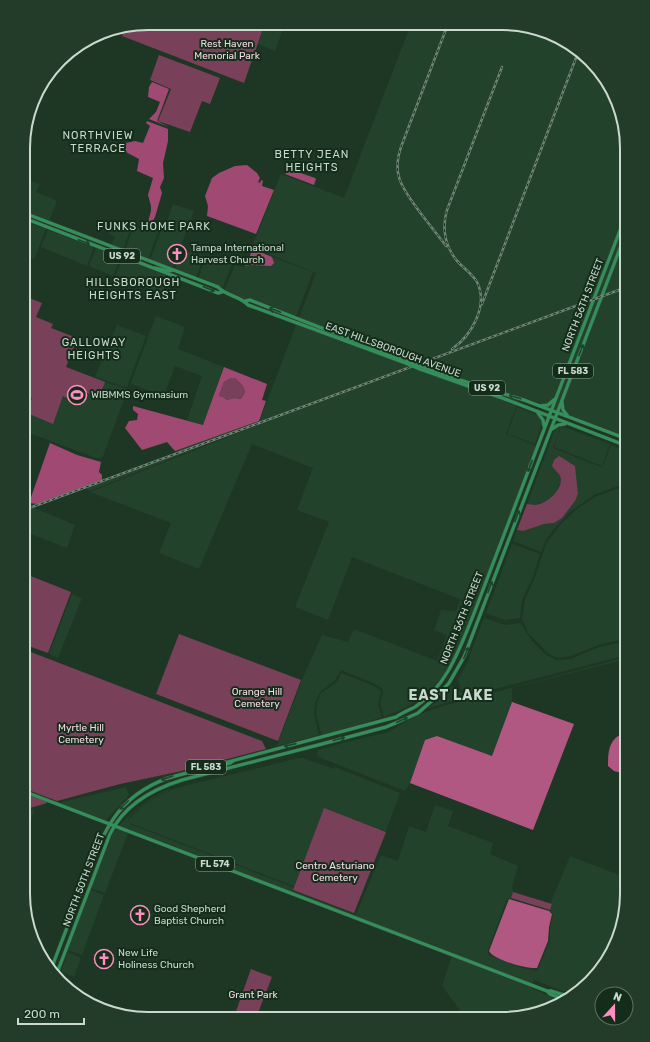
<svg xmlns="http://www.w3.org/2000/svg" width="650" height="1042" font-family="Rubik,sans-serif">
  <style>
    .built { fill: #22422b }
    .green { fill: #79405a }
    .forest { fill: #a04973; fill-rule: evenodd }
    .water { fill: #b15882 }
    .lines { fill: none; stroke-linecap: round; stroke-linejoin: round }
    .primary-casing { stroke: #3c5243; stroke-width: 4 }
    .primary { stroke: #34905b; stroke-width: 3 }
    .rail-casing { stroke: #6f8475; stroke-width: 2.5 }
    .rail { stroke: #142d1b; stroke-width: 1; stroke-dasharray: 3; stroke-linecap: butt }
    .primary-bridge-casing { stroke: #3c5243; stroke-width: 4; stroke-linecap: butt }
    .primary-bridge { stroke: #34905b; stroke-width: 3 }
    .oneway { stroke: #1c462b }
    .labels { text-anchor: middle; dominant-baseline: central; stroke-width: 4; stroke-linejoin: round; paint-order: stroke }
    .shield { fill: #142d1b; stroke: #93a598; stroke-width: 1 }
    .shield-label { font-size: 9px; font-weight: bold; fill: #cad9cd }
    .park-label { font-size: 10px; fill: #f5dbe5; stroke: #142d1b }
    .poi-label { font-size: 10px; fill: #cad9cd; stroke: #142d1b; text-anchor: start }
    .street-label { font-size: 10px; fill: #cad9cd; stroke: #142d1b }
    .neighbourhood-label { font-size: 11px; letter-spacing: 1px; fill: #cad9cd; stroke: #142d1b }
    .district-label { font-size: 14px; font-weight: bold; letter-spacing: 1px; fill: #cad9cd; stroke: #142d1b }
    .rim { fill: none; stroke: #cad9cd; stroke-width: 2 }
  </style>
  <rect width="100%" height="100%" fill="#1e3725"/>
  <g class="built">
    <path d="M 266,23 L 269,23 L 283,29 L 275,51 L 258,44 Z"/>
    <path d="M 411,24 L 519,24 L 578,49 L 618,100 L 627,148 L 627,437 L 520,396 L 506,434 L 537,446 L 475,605 L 352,557 L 328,620 L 295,607 L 329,522 L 297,510 L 313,468 L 252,444 L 199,569 L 159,553 L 171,523 L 90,492 L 258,425 L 316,273 L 252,247 L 281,174 L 344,198 Z"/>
    <path d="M 27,180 L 40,184 L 36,192 L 57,201 L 49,221 L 24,211 L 24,184 Z"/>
    <path d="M 173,204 L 194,211 L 172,269 L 150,260 L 162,228 L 165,227 Z"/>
    <path d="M 24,221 L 46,229 L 34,259 L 24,255 Z"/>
    <path d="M 119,221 L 132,226 L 123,249 L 111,244 L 115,237 L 109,234 L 110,231 L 114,232 Z"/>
    <path d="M 149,225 L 150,227 L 160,227 L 148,259 L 125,250 L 134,227 L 142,230 Z"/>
    <path d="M 48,230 L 94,247 L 87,266 L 41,247 Z"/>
    <path d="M 96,248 L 121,257 L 113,276 L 89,266 Z"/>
    <path d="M 181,250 L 204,256 L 196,278 L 174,270 Z"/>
    <path d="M 206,257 L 232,264 L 222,290 L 198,279 Z"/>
    <path d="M 272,257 L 313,272 L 296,317 L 250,299 L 244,299 L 224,291 L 235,265 L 242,267 L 251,265 L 263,267 L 274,263 Z"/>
    <path d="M 123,258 L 169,276 L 161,294 L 115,276 Z"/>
    <path d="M 24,296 L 42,303 L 36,317 L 53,324 L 51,328 L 77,338 L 66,367 L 113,385 L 116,385 L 128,389 L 103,456 L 101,458 L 96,458 L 24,431 Z"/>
    <path d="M 156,316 L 185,327 L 178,349 L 224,367 L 203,425 L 187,420 L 202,376 L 175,366 L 164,396 L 131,384 L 128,390 Z"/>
    <path d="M 117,325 L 146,336 L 127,387 L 125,387 L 95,377 Z"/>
    <path d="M 517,407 L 538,415 L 541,419 L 542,424 L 535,444 L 507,434 Z"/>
    <path d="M 259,421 L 258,424 L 90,491 L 81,487 L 101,480 L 102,478 L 107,481 L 175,454 L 175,451 Z"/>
    <path d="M 561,425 L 553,448 L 601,467 L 603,466 L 611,445 L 626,451 L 626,453 L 619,473 L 621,485 L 594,495 L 570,512 L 552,531 L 546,540 L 541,552 L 513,541 L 517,530 L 523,531 L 544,524 L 554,523 L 562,518 L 575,501 L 578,494 L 576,483 L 576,473 L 552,466 L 560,477 L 561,482 L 557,491 L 547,501 L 537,505 L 527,504 L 556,427 Z"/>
    <path d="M 561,426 L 610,444 L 602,466 L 554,447 Z"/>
    <path d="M 627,486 L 627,638 L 599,645 L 570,656 L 559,658 L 552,656 L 548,653 L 529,634 L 522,619 L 525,600 L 535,577 L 547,542 L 561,524 L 578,508 L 595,497 L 613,490 Z"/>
    <path d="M 32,507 L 75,525 L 67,548 L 23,531 L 24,522 Z"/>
    <path d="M 512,544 L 540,554 L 533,577 L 522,600 L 520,618 L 505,620 L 486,613 Z"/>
    <path d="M 72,594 L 82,598 L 58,658 L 49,654 Z"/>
    <path d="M 460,600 L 475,606 L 456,656 L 440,679 L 421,698 L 405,708 L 384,717 L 380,703 L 383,692 L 382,688 L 373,683 L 341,670 L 335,680 L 320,692 L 315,704 L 314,715 L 319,735 L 277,746 L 302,680 L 322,635 L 348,642 L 354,629 L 437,661 L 447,635 L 434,630 L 441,610 L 456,611 Z"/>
    <path d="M 484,618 L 505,625 L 521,623 L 532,641 L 546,655 L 556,660 L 571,659 L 599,647 L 627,641 L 627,655 L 471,695 L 461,690 L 458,679 L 467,663 Z"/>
    <path d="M 627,657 L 627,659 L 512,688 L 512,702 L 492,756 L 437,736 L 425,740 L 410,783 L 405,791 L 321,758 L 317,754 L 318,750 L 350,741 L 389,732 L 415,716 L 443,706 Z"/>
    <path d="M 341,673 L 372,685 L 380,690 L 381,692 L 378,704 L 382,717 L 359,725 L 322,735 L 316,715 L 317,704 L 321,693 L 337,682 Z"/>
    <path d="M 451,686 L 467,696 L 426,709 L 437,702 Z"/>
    <path d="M 299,758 L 303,758 L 334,769 L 335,767 L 400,793 L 386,831 L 324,809 L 294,886 L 130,823 L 129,819 L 147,802 L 176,788 Z"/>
    <path d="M 126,787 L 129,795 L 105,821 L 58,803 Z"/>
    <path d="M 175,788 L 146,802 L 128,818 L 130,824 L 293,887 L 293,891 L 354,914 L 353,916 L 119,826 L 126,818 L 145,802 L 164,791 Z"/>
    <path d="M 435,805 L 453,811 L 448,826 L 493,843 L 490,854 L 518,866 L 512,887 L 513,892 L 511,898 L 507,899 L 488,950 L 488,955 L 523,968 L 537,971 L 550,940 L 550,927 L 553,914 L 550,910 L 552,905 L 550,904 L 570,856 L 627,878 L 627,902 L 618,942 L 601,970 L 572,992 L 562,991 L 534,980 L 532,984 L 355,917 L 381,855 L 398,861 L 409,826 L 426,832 Z"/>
    <path d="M 35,809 L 23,842 L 23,812 Z"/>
    <path d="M 117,829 L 128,833 L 105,893 L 91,888 L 113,833 Z"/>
    <path d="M 91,890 L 104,895 L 82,955 L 68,950 L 70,942 Z"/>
    <path d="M 68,952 L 81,958 L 74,977 L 61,971 Z"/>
    <path d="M 452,956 L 531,986 L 531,988 L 561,1001 L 550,1010 L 502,1019 L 459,1019 L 462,1013 L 442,986 Z"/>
  </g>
  <g class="green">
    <path d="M 148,23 L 265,23 L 244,83 L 122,36 L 124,28 Z"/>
    <path d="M 159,55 L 220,78 L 210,104 L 202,101 L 190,132 L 158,121 L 171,89 L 150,80 Z"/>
    <path d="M 24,296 L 42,303 L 36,317 L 53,324 L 51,328 L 77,338 L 66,367 L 105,382 L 99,397 L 71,387 L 67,398 L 63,396 L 53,424 L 27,413 L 32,398 L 24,395 L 24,371 L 28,358 L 24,356 Z"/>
    <path d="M 231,378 L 235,378 L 243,386 L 245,392 L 241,399 L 234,398 L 227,400 L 222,396 L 220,397 L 218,394 L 224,382 Z"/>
    <path d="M 559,456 L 575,466 L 578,494 L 575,501 L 562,518 L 554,523 L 544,524 L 523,531 L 517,530 L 527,504 C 530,504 533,505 536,505 C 547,504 565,488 560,476 C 558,473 554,469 552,466 L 554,460 Z"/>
    <path d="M 23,573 L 71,592 L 48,653 L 23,644 Z"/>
    <path d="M 179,634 L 301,680 L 278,741 L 156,694 Z"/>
    <path d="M 23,649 L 262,741 L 266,749 L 177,772 L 120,784 L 57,801 L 23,788 Z"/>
    <path d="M 23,793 L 46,801 L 47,803 L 23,810 Z"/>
    <path d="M 324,808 L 386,832 L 354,913 L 293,890 Z"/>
    <path d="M 513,892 L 552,904 L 550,910 L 511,898 Z"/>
    <path d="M 251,969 L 272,977 L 256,1018 L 246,1018 L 235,1014 Z"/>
  </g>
  <g class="forest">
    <path d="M 152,82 L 169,89 L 157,121 L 169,127 L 149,119 L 156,112 L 160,102 L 148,97 L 149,87 Z"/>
    <path d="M 147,121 L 168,129 L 168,141 L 163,163 L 164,178 L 160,187 L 162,193 L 155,217 L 150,226 L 148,222 L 151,211 L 151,206 L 148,195 L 153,178 L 137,171 L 139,159 L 124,151 L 126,143 L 135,141 L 143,143 L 150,126 L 146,123 Z"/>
    <path d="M 247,165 L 257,173 L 260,178 L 258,182 L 260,183 L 261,180 L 263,181 L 262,186 L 274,190 L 256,234 L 207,216 L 208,206 L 205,196 L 212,178 L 219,173 L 235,166 Z"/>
    <path d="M 289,169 L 315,178 L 316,179 L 314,185 L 285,174 Z"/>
    <path d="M 253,249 L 272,257 L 274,263 L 271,266 L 251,265 L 245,266 Z"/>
    <path d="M 224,367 L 267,384 L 262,400 L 266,401 L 259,421 L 175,451 L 167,442 L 142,450 L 125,428 L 129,421 L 137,420 L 138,414 L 133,410 L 133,406 L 203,425 ZM 231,378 L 235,378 L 243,386 L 245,392 L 241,399 L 234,398 L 227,400 L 222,396 L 220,397 L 219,394 L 224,382 Z"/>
    <path d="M 50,443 L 77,455 L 101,462 L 99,472 L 102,475 L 102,480 L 37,504 L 29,503 Z"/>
  </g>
  <g class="water">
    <path d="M 512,702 L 574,724 L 533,830 L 410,783 L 425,740 L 437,736 L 492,756 Z"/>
    <path d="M 618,736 L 627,738 L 627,766 L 622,773 L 614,771 L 608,766 C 608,755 608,743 618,736 Z"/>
    <path d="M 509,899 L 549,911 L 552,914 L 549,927 L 548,941 L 537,968 C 528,969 493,960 489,951 Z"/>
  </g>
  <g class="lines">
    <g class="primary-casing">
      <g id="primary">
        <path d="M 24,213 L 218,287 C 226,296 240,296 248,305 L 403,362"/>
        <path d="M 24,218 L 218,293 L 222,292"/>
        <path d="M 155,268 L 169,271 L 173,270"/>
        <path d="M 245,301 L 250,300 L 406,361"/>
        <path d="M 423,367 L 460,380 L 524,400 L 627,439"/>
        <path d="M 420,369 L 505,399 L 627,446"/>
        <path d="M 562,402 L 563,410 L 567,415"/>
        <path d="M 540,406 L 548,405 L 555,399"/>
        <path d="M 538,413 L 543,420 L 544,426"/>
        <path d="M 552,429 L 558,425 L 565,424"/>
        <path d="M 622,446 L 627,450"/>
        <path d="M 204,774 L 207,769 L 230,763 L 233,761"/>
        <path d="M 23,791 L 547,991 L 551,991 L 567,996"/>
        <path d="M 52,967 C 62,940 73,913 83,887 C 102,836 113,798 168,778 L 396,717 C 402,713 409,710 415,707 C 447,686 459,650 473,616 L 627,212"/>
        <path d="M 57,973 L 110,834 C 124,805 153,789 182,780 L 322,744 L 386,727 L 398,722 L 418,713 L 434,699 L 449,683 L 464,657 L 627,230"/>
        <path d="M 547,991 L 550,994 L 563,999"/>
      </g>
    </g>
    <use href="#primary" class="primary"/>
    <g class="rail-casing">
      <g id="rail">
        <path d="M 446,246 C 437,234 428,223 419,211 C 403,189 391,175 401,147 L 448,24"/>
        <path d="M 482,304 L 579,50"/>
        <path d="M 452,349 C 471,336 489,306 477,282 C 473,275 466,270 460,264 C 446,250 441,230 447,210 L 502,67"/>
        <path d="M 24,510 L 627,287"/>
      </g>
    </g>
    <use href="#rail" class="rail"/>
    <g class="primary-bridge-casing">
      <g id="primary-bridge">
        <path d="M 406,361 L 423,367"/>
        <path d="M 403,362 L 420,369"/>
      </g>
    </g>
    <use href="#primary-bridge" class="primary-bridge"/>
  </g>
  <defs><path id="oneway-shaft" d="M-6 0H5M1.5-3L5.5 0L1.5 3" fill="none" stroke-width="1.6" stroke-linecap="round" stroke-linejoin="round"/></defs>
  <g class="oneway">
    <use href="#oneway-shaft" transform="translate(84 242) rotate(21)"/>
    <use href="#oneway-shaft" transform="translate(209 289) rotate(21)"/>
    <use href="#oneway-shaft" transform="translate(275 310) rotate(-159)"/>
    <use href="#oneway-shaft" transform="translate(581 350) rotate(-69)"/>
    <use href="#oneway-shaft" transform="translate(515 397) rotate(-162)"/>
    <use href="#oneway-shaft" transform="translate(530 466) rotate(111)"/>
    <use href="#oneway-shaft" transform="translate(517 516) rotate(-69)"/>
    <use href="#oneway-shaft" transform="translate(490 587) rotate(-69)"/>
    <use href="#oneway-shaft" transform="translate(466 653) rotate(-68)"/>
    <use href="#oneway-shaft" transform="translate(402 720) rotate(-24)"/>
    <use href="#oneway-shaft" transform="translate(339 739) rotate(-15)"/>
    <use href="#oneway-shaft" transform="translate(290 745) rotate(167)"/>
    <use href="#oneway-shaft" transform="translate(167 778) rotate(161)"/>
    <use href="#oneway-shaft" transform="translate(124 805) rotate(135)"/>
  </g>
  <defs>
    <g id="church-ring" transform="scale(1)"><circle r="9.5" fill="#142d1b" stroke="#fd8ec0" stroke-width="1.5"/><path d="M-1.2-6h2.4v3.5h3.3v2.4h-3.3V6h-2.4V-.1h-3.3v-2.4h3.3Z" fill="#fd8ec0"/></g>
    <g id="stadium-ring" transform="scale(1)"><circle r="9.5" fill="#142d1b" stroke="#fd8ec0" stroke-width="1.5"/><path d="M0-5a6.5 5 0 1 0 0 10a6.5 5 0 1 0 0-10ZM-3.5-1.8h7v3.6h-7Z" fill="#fd8ec0"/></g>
  </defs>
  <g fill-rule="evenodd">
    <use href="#church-ring" x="177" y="254"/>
    <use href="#stadium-ring" x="77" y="395"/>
    <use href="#church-ring" x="140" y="915"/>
    <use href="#church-ring" x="104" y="959"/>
  </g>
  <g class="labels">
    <g class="shield">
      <rect x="104" y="249" width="36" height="14" rx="3"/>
      <rect x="553" y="364" width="40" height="14" rx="3"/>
      <rect x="469" y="381" width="36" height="14" rx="3"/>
      <rect x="186" y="760" width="40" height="14" rx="3"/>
      <rect x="196" y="857" width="38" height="14" rx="3"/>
    </g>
    <g class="shield-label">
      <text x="122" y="256">US 92</text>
      <text x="573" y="371">FL 583</text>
      <text x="487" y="388">US 92</text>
      <text x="206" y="767">FL 583</text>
      <text x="215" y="864">FL 574</text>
    </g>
    <g class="park-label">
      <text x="227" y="44">Rest Haven<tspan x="227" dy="12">Memorial Park</tspan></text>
      <text x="257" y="692">Orange Hill<tspan x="257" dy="12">Cemetery</tspan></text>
      <text x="81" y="728">Myrtle Hill<tspan x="81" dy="12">Cemetery</tspan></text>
      <text x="335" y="866">Centro Asturiano<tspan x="335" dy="12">Cemetery</tspan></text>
      <text x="253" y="995">Grant Park</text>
    </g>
    <g class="poi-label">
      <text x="191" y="248">Tampa International<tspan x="191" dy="12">Harvest Church</tspan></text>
      <text x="91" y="395">WIBMMS Gymnasium</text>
      <text x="154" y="909">Good Shepherd<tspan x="154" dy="12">Baptist Church</tspan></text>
      <text x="118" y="953">New Life<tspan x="118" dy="12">Holiness Church</tspan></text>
    </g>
    <g class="street-label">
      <text transform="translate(583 305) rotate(-69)">NORTH 56TH STREET</text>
      <text transform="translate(393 350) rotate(20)">EAST HILLSBOROUGH AVENUE</text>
      <text transform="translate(462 618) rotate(-68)">NORTH 56TH STREET</text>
      <text transform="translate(84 880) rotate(-69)">NORTH 50TH STREET</text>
    </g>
    <g class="neighbourhood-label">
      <text x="98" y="135">NORTHVIEW<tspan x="98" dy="13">TERRACE</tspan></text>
      <text x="312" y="154">BETTY JEAN<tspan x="312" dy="13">HEIGHTS</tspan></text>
      <text x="154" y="226">FUNKS HOME PARK</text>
      <text x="133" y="282">HILLSBOROUGH<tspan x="133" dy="13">HEIGHTS EAST</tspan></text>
      <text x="94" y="342">GALLOWAY<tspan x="94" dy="13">HEIGHTS</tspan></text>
    </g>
    <g class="district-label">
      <text x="451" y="695">EAST LAKE</text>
    </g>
  </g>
  <path d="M0 0H650V1042H0ZM148 30H502A118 118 0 0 1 620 148V894A118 118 0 0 1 502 1012H148A118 118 0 0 1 30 894V148A118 118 0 0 1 148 30Z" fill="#233b29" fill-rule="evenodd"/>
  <path class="rim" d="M148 30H502A118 118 0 0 1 620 148V894A118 118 0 0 1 502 1012H148A118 118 0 0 1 30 894V148A118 118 0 0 1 148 30Z"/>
  <g transform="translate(614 1006) rotate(21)"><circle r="19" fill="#142d1b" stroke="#5d7262"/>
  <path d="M0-3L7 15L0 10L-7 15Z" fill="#fd8ec0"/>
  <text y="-6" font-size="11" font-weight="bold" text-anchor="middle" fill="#cad9cd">N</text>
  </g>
  <path d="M18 1018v6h66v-6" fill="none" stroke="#cad9cd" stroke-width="2"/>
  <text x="24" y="1018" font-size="12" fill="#cad9cd" stroke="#142d1b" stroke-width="3" paint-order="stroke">200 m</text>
</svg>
